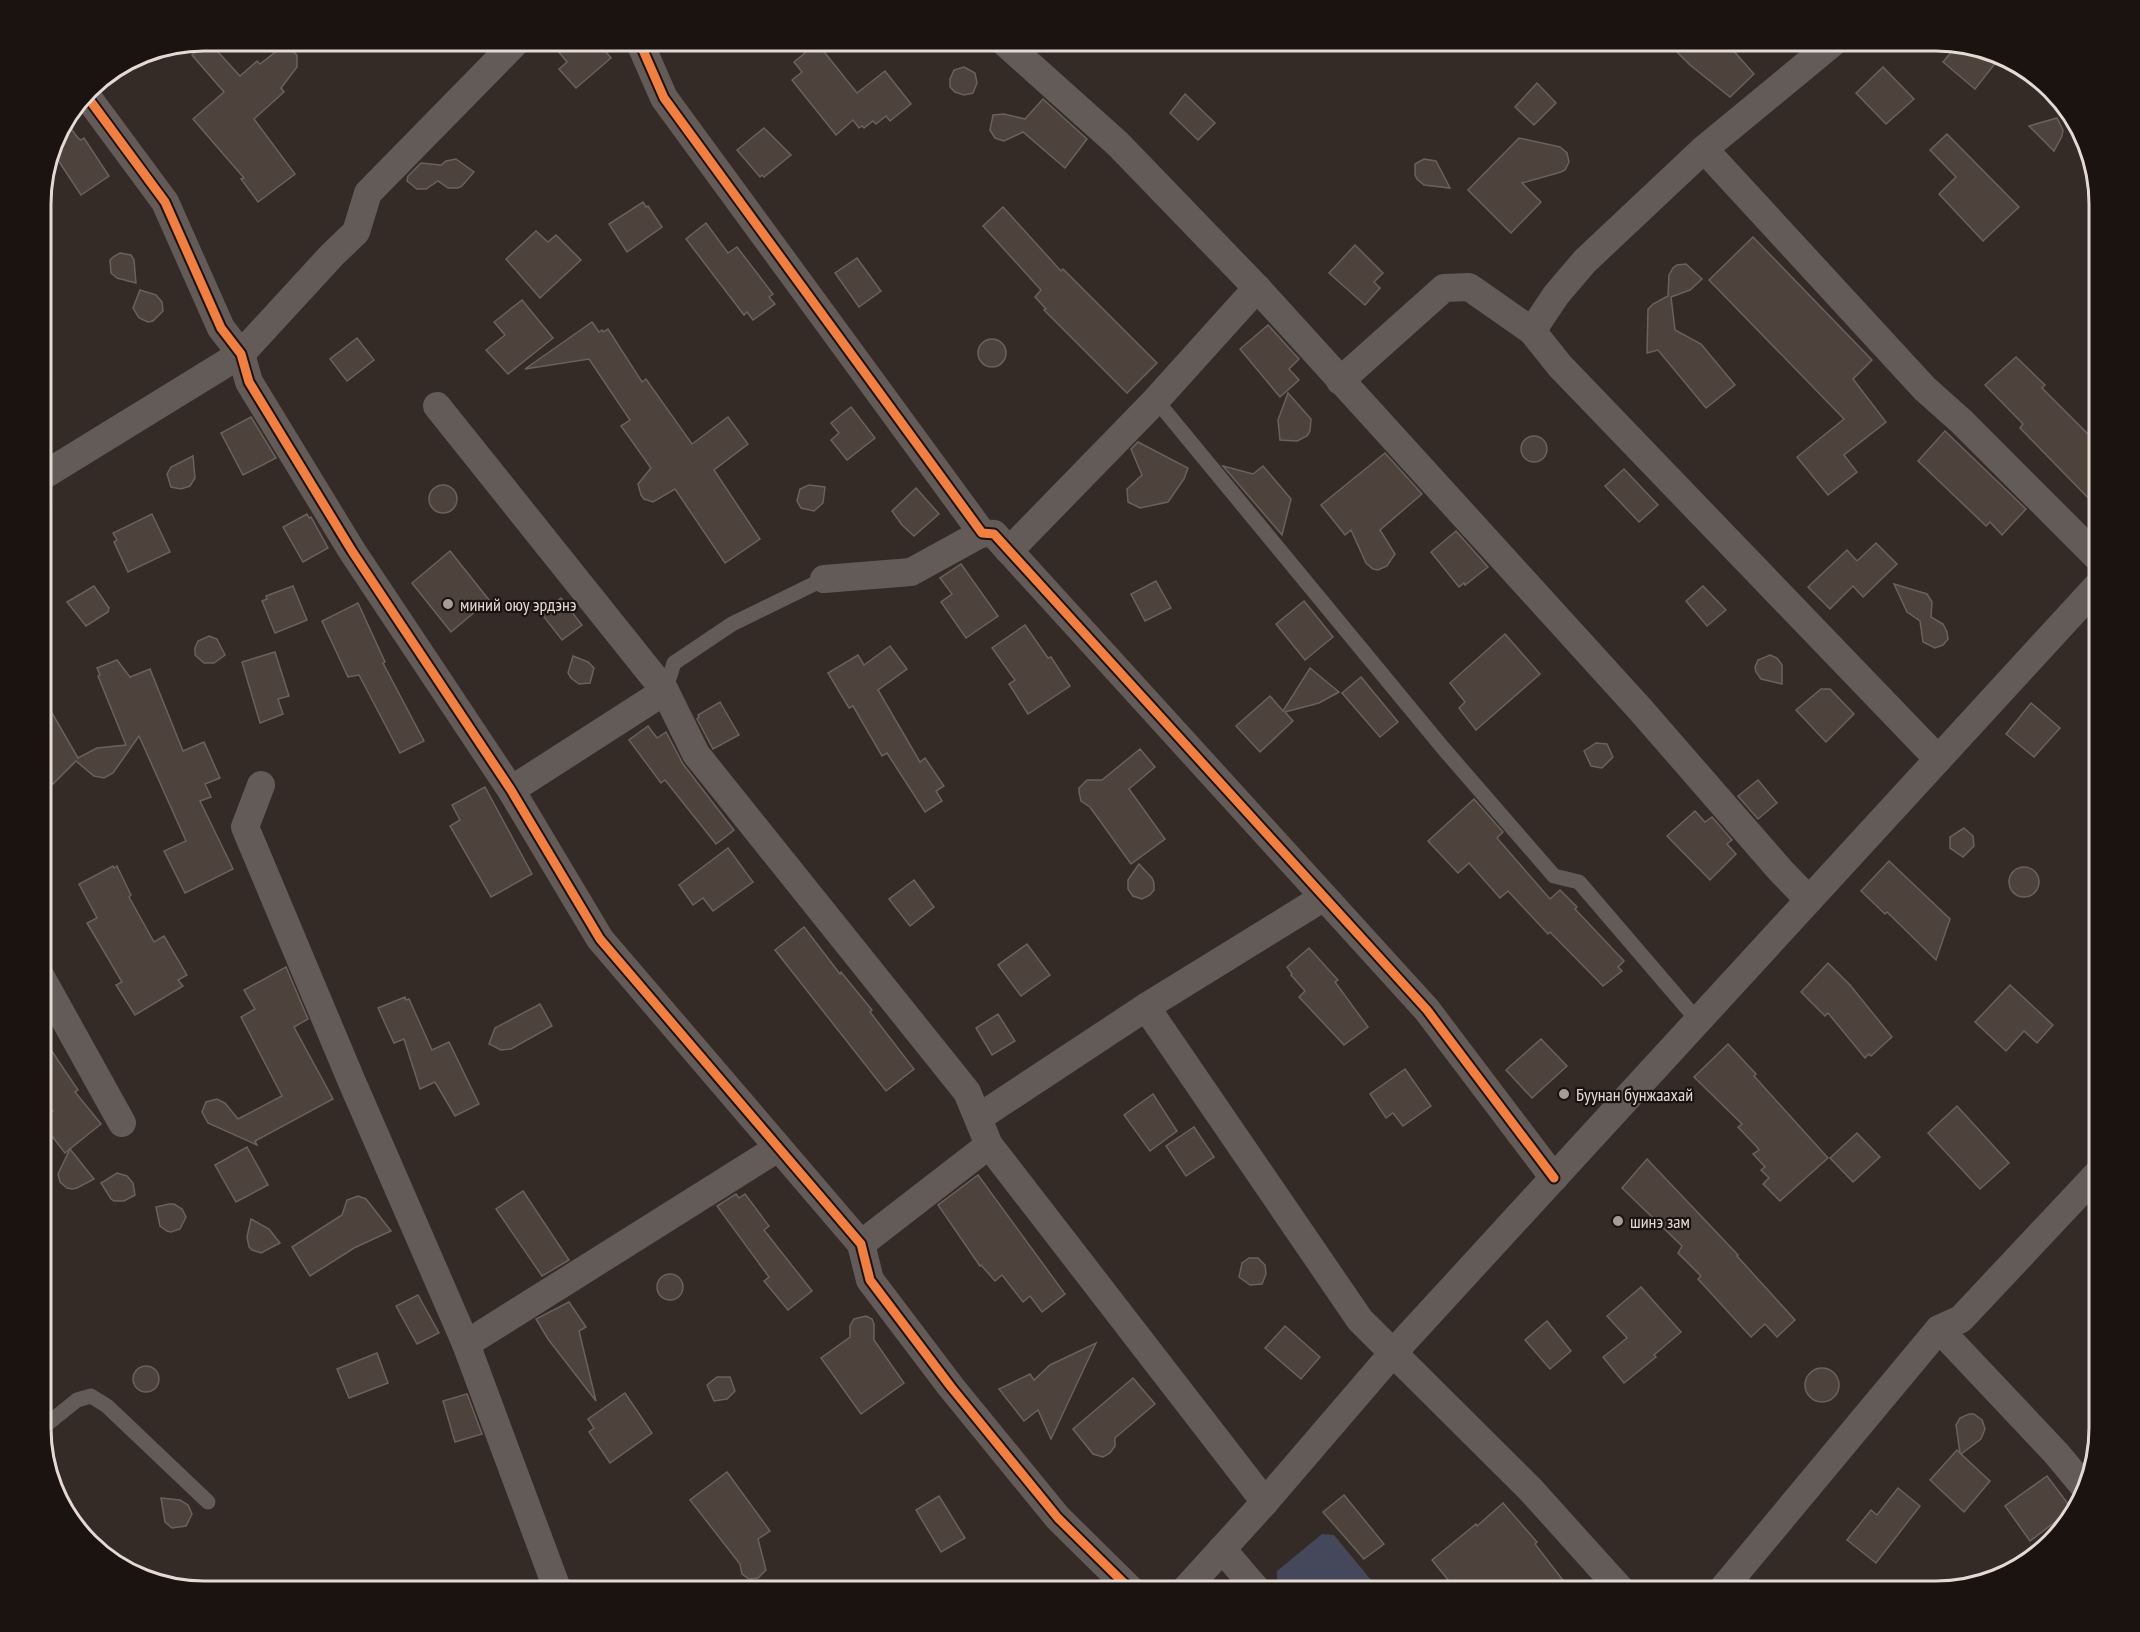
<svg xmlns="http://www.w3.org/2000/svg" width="2140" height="1632" font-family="'PT Sans Narrow',sans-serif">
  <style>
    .park { fill: #45475a }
    .building { fill: #4d423c; stroke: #6a615d; stroke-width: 1.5 }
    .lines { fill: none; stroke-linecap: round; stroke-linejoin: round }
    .service { stroke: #625b58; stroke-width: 15 }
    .minor { stroke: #625b58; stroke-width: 28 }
    .cycleway-casing { stroke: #1b1310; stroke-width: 13 }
    .cycleway { stroke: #f27e40; stroke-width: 9 }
    .poi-dot { fill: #a79c96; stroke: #1b1310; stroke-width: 2 }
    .labels { text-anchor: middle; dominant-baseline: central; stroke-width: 4.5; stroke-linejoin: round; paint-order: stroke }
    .poi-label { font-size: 18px; fill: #e5d9d3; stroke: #1b1310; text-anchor: start }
    .rim { fill: none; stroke: #e5d9d3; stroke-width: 3 }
  </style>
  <rect width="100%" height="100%" fill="#342b26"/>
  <path class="park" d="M 1322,1534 L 1334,1535 L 1380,1591 L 1283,1591 L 1277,1584 L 1277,1571 Z"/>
  <g class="building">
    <path d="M 549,40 L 596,40 L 611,58 L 576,88 L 559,69 L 567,62 Z"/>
    <path d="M 1665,40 L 1724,40 L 1754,74 L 1730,97 L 1690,65 Z"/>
    <path d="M 208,41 L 240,76 L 257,61 L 260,64 L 278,50 L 289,48 L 297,55 L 297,67 L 281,88 L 284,92 L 254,119 L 295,174 L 258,202 L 241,179 L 244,178 L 193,119 L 224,92 L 192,55 Z"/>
    <path d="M 817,43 L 857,93 L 885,71 L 911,104 L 890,121 L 886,116 L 876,124 L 873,121 L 864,128 L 862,126 L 859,128 L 853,120 L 836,135 L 792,80 L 802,72 L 794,62 Z"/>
    <path d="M 1958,44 L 1989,49 L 2001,56 L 1975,89 L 1943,62 Z"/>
    <path d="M 964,67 L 975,73 L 977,83 L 973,93 L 964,95 L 955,92 L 950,87 L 950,79 L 954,70 Z"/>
    <path d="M 1883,67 L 1914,99 L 1886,124 L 1856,93 Z"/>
    <path d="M 1537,83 L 1556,103 L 1534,125 L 1515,107 Z"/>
    <path d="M 1185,94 L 1215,123 L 1198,140 L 1170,113 Z"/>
    <path d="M 1043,99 L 1087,139 L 1065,168 L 1023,132 L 1004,141 L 995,138 L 990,130 L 993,115 L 1004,114 L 1025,119 Z"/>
    <path d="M 2057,118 L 2063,130 L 2062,136 L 2054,151 L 2029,126 Z"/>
    <path d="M 65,121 L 78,138 L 81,140 L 84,138 L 109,176 L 81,195 L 52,151 L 57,132 Z"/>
    <path d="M 764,128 L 791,155 L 764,177 L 762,175 L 760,177 L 737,150 Z"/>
    <path d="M 1947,134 L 2019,207 L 1983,241 L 1939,194 L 1956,177 L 1930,150 Z"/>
    <path d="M 1519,138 L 1560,147 L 1567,153 L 1569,162 L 1565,170 L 1561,172 L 1522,183 L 1541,202 L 1511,233 L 1468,190 Z"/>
    <path d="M 456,159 L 474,172 L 462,186 L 458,188 L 448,188 L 438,181 L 426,189 L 417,189 L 407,181 L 408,176 L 421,163 L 441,165 L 446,161 Z"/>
    <path d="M 1424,159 L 1436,161 L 1450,188 L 1424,185 L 1417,179 L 1415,175 L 1415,164 Z"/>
    <path d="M 643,202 L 646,207 L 648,206 L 662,227 L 627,252 L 609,224 Z"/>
    <path d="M 1003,207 L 1061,271 L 1063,269 L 1157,363 L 1127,393 L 1044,310 L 1046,309 L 1035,297 L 1041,290 L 983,226 Z"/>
    <path d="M 706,223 L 728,253 L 737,247 L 773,294 L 769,297 L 775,304 L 753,320 L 747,312 L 744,315 L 686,239 Z"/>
    <path d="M 536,231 L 548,242 L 556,235 L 581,260 L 540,298 L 506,259 Z"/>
    <path d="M 1753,237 L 1872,360 L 1853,379 L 1886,422 L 1844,455 L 1857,472 L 1828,495 L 1797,457 L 1844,419 L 1709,280 Z"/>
    <path d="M 1355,245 L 1383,273 L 1374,282 L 1380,288 L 1365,305 L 1329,273 Z"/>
    <path d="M 120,253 L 131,255 L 134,260 L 136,283 L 117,278 L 111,273 L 110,260 L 113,257 Z"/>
    <path d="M 857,258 L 881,291 L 859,307 L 835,273 Z"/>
    <path d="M 1686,264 L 1702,279 L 1690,290 L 1671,297 L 1675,330 L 1701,344 L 1735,385 L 1706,408 L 1658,350 L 1647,353 L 1648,309 L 1653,304 L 1668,296 L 1669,275 L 1673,268 L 1677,265 Z"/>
    <path d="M 140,290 L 156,295 L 162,302 L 163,311 L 153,321 L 148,322 L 139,318 L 133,308 Z"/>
    <path d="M 522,300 L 553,338 L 508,374 L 486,350 L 505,335 L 494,322 Z"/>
    <path d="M 592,322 L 599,332 L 602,330 L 603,332 L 608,329 L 642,382 L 646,379 L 692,444 L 728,417 L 748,444 L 714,470 L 760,539 L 725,563 L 675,489 L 653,502 L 644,499 L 641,495 L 638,484 L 651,468 L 621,426 L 630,420 L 589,359 L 525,369 Z"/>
    <path d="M 1268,325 L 1299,359 L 1289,369 L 1299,380 L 1280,397 L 1240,349 Z"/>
    <path d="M 357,338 L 374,360 L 347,381 L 330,359 Z"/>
    <circle cx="992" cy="353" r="14"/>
    <path d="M 2016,357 L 2045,385 L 2042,388 L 2099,445 L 2099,509 L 2020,428 L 2023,424 L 1985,385 Z"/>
    <path d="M 1288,393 L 1311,419 L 1310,431 L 1307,436 L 1297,441 L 1280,440 L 1278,420 Z"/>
    <path d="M 851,407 L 875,438 L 847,460 L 831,440 L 839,433 L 831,423 Z"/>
    <path d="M 251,417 L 276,458 L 243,475 L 221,433 Z"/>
    <path d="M 1945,431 L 2026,509 L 2002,535 L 1990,522 L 1986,526 L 1918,461 Z"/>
    <circle cx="1534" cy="449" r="13"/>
    <path d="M 1138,442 L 1188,468 L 1184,479 L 1168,502 L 1140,508 L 1128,502 L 1127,489 L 1142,475 L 1131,449 Z"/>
    <path d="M 1385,453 L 1422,494 L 1380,530 L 1395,554 L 1387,566 L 1378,570 L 1373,569 L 1366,563 L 1351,530 L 1345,535 L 1321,505 Z"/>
    <path d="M 193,456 L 195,478 L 190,486 L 181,489 L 171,487 L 167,474 L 171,467 Z"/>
    <path d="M 1223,466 L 1253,474 L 1263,466 L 1291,499 L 1282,535 Z"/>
    <path d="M 1624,469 L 1658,505 L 1639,522 L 1605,486 Z"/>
    <path d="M 809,485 L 825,487 L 823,503 L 814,511 L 801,508 L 797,501 L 800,489 Z"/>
    <circle cx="443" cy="499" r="14"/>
    <path d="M 916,488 L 939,514 L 914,536 L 902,525 L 892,511 Z"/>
    <path d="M 152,514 L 170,552 L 128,572 L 114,542 L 117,540 L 113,533 Z"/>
    <path d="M 307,514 L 309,518 L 311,517 L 328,548 L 303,562 L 283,527 Z"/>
    <path d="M 1456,531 L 1488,567 L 1465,585 L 1464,583 L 1459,587 L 1431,552 Z"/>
    <path d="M 1876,543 L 1897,564 L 1863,597 L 1853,586 L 1830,609 L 1808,587 L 1847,550 L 1857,561 Z"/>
    <path d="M 450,551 L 489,600 L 451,632 L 412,583 Z"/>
    <path d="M 961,564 L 998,616 L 966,638 L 941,602 L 952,594 L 940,578 Z"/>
    <path d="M 1156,581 L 1171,608 L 1145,621 L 1131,594 Z"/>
    <path d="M 1894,584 L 1927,594 L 1932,602 L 1931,617 L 1943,624 L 1947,632 L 1948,639 L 1943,645 L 1935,648 L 1923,642 L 1920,621 L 1907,612 Z"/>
    <path d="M 94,586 L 109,608 L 108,612 L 86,626 L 67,602 Z"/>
    <path d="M 293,586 L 307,620 L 275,633 L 262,601 L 267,599 L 266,596 Z"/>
    <path d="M 1703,586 L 1726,610 L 1707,626 L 1686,601 Z"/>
    <path d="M 561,598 L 582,625 L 562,640 L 541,613 Z"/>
    <path d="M 1304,601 L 1333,637 L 1305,660 L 1276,624 Z"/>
    <path d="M 358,603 L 385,662 L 383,663 L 424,741 L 400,753 L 359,675 L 348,677 L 322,621 Z"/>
    <path d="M 1025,625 L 1048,658 L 1051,657 L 1070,686 L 1028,714 L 1009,684 L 1015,680 L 992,648 Z"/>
    <path d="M 1505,634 L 1540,674 L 1476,730 L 1459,708 L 1465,702 L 1450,683 Z"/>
    <path d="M 209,636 L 217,639 L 225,655 L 214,663 L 204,663 L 195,655 L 195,648 L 198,641 Z"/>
    <path d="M 890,646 L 907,669 L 878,690 L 920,762 L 925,758 L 944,786 L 936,791 L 942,801 L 925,812 L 887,753 L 882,756 L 853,706 L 849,708 L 828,673 L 858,655 L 864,665 Z"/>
    <path d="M 275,652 L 289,696 L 278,699 L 283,714 L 260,723 L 242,662 Z"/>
    <path d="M 1770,655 L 1777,658 L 1782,665 L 1782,684 L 1761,679 L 1756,672 L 1755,667 L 1758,660 Z"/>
    <path d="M 573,656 L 588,662 L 594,668 L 590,683 L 579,684 L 571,678 L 568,673 Z"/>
    <path d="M 117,660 L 130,677 L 150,669 L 183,751 L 204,742 L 220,778 L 205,784 L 211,797 L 200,801 L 233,869 L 185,893 L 164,851 L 186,841 L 139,736 L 113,773 L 104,778 L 94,776 L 76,761 L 53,784 L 41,764 L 41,694 L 78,758 L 97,748 L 126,745 L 98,676 L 100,675 L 97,668 Z"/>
    <path d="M 1310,668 L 1339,692 L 1319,703 L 1285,712 L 1293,721 L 1260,752 L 1236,726 L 1270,696 L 1283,711 Z"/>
    <path d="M 1361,677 L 1398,722 L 1380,737 L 1342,693 Z"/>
    <path d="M 1821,689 L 1830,689 L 1854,714 L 1826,742 L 1796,710 Z"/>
    <path d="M 720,702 L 739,735 L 713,749 L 697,719 L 699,717 L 698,715 Z"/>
    <path d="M 2031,703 L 2060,728 L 2034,757 L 2006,734 Z"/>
    <path d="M 648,726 L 657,738 L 666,732 L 683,764 L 734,830 L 716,844 L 665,780 L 661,783 L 629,740 Z"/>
    <path d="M 1596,743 L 1607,744 L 1613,757 L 1602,768 L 1591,766 L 1584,751 Z"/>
    <path d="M 1140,749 L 1155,767 L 1129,789 L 1165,839 L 1131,864 L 1090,807 L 1081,801 L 1079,792 L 1079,788 L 1087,780 L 1102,780 Z"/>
    <path d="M 1758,780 L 1777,803 L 1758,819 L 1738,796 Z"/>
    <path d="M 485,787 L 532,874 L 491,897 L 450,826 L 460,820 L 452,805 Z"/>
    <path d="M 1474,799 L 1503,832 L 1497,838 L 1550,899 L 1560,890 L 1577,907 L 1575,909 L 1624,961 L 1618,967 L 1622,971 L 1603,986 L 1550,932 L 1548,934 L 1508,891 L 1500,898 L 1469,863 L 1458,873 L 1428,841 Z"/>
    <path d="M 1695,811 L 1705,822 L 1712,817 L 1732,840 L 1727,844 L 1736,854 L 1710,880 L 1667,836 Z"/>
    <path d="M 1964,828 L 1973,836 L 1974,846 L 1963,857 L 1950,848 L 1950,837 Z"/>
    <path d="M 728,848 L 753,882 L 713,911 L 703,898 L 693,905 L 679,885 Z"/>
    <path d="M 1889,861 L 1950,919 L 1936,960 L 1887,912 L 1885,914 L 1861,891 Z"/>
    <path d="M 1139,864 L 1152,878 L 1154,883 L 1154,890 L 1150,895 L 1142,899 L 1133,896 L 1128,889 L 1128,880 Z"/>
    <path d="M 113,866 L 114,868 L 117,866 L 131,895 L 129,897 L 154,942 L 164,936 L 187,975 L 178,980 L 183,986 L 135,1015 L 116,985 L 122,982 L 87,923 L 97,918 L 79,884 Z"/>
    <circle cx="2024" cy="882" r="15"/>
    <path d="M 914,880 L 934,907 L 910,926 L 889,899 Z"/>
    <path d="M 804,927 L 840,974 L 841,972 L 872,1010 L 870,1012 L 914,1069 L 886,1091 L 775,950 Z"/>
    <path d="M 1027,944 L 1050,975 L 1021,996 L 998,965 Z"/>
    <path d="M 1309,948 L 1338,980 L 1335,982 L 1368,1027 L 1344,1045 L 1299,997 L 1305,991 L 1291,975 L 1292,974 L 1287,967 Z"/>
    <path d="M 1828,963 L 1850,985 L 1892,1037 L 1871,1056 L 1869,1054 L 1865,1058 L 1828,1013 L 1825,1016 L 1801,992 Z"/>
    <path d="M 286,967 L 308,1019 L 294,1027 L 333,1099 L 255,1141 L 257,1145 L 208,1123 L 202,1112 L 206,1102 L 217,1099 L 225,1103 L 238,1119 L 282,1096 L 241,1017 L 255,1009 L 244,990 Z"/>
    <path d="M 2010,985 L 2053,1025 L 2037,1043 L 2024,1031 L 2006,1051 L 1975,1022 Z"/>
    <path d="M 405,997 L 406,1000 L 409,999 L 432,1050 L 449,1042 L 479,1104 L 455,1116 L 435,1082 L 420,1089 L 404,1039 L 394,1043 L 378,1008 Z"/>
    <path d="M 540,1004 L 552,1026 L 511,1049 L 501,1050 L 489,1044 L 495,1028 Z"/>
    <path d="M 998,1014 L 1015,1041 L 992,1055 L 976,1028 Z"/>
    <path d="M 41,1035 L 78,1090 L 75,1092 L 101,1124 L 65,1153 L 41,1122 L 53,1111 L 41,1093 Z"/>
    <path d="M 1541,1039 L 1567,1066 L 1532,1098 L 1506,1070 Z"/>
    <path d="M 1728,1044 L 1756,1074 L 1754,1076 L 1828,1158 L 1780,1201 L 1763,1184 L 1769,1178 L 1761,1170 L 1765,1167 L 1753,1154 L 1759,1150 L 1757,1147 L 1738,1127 L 1742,1124 L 1694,1077 Z"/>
    <path d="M 1405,1069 L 1431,1106 L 1403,1126 L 1393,1113 L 1386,1118 L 1370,1094 Z"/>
    <path d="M 1153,1094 L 1177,1131 L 1150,1151 L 1124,1115 Z"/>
    <path d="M 1957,1106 L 2009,1163 L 1980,1189 L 1928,1133 Z"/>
    <path d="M 1194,1127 L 1214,1157 L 1186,1176 L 1166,1146 Z"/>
    <path d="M 1857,1133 L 1880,1157 L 1853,1182 L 1830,1158 Z"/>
    <path d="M 247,1147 L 268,1185 L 236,1202 L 215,1165 Z"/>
    <path d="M 70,1149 L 94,1179 L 77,1188 L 72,1189 L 67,1188 L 60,1182 L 58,1174 Z"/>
    <path d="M 1647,1159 L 1738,1255 L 1737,1256 L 1795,1320 L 1777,1337 L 1765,1324 L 1751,1337 L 1698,1279 L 1701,1276 L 1678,1253 L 1682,1246 L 1622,1188 Z"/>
    <path d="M 117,1173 L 127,1176 L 133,1183 L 135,1195 L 124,1201 L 114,1201 L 111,1199 L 101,1183 Z"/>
    <path d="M 978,1175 L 1065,1294 L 1042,1312 L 1030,1296 L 1023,1302 L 1002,1275 L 995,1281 L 981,1265 L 980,1266 L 938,1205 Z"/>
    <path d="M 523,1191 L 569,1260 L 542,1276 L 496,1209 Z"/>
    <path d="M 736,1194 L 739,1198 L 745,1194 L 769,1226 L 764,1230 L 812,1291 L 788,1310 L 764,1281 L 769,1277 L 717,1206 Z"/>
    <path d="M 358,1196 L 366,1199 L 391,1231 L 354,1248 L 310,1276 L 292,1247 L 342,1215 L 347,1200 Z"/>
    <path d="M 169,1204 L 174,1204 L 182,1209 L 186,1217 L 180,1229 L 171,1232 L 167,1231 L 160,1226 L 156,1207 Z"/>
    <path d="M 251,1219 L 269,1229 L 280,1243 L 261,1253 L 252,1250 L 249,1247 L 247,1237 Z"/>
    <path d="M 1249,1258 L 1258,1258 L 1265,1265 L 1266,1274 L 1262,1284 L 1250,1285 L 1239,1277 L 1242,1263 Z"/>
    <circle cx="670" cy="1287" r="13"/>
    <path d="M 1641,1287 L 1681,1332 L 1654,1355 L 1656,1357 L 1624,1383 L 1603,1357 L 1627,1338 L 1607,1316 Z"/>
    <path d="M 418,1295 L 439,1333 L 417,1344 L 396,1306 Z"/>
    <path d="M 569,1302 L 586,1327 L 579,1331 L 596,1401 L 548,1339 L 536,1319 Z"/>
    <path d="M 866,1316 L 872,1319 L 874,1324 L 874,1340 L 904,1383 L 861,1414 L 821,1358 L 850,1337 L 850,1326 L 854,1319 Z"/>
    <path d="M 1547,1321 L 1571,1351 L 1550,1369 L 1525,1340 Z"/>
    <path d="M 1285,1326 L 1320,1357 L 1301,1379 L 1265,1348 Z"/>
    <path d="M 1096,1343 L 1051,1439 L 1038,1410 L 1024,1421 L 999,1389 L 1030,1374 L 1034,1380 L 1050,1365 Z"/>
    <path d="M 377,1353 L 388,1383 L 349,1398 L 337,1369 Z"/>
    <circle cx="146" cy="1379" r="13"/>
    <circle cx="1822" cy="1385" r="17"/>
    <path d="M 717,1377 L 730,1377 L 735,1391 L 727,1399 L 714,1401 L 707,1385 Z"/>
    <path d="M 1133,1378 L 1155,1404 L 1115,1438 L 1115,1446 L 1110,1453 L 1103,1457 L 1093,1454 L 1073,1429 Z"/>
    <path d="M 625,1393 L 652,1433 L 610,1463 L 589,1432 L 594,1428 L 588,1419 Z"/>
    <path d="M 467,1394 L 482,1434 L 455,1442 L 443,1401 Z"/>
    <path d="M 1969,1414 L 1974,1414 L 1982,1420 L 1985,1429 L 1981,1439 L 1961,1454 L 1990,1481 L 1964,1512 L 1930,1480 L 1957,1450 L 1960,1453 L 1956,1425 L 1960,1418 Z"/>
    <path d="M 727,1472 L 770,1531 L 758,1539 L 766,1570 L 758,1578 L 749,1579 L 742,1574 L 740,1564 L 690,1500 Z"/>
    <path d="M 2047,1476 L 2072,1509 L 2030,1541 L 2005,1506 Z"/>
    <path d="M 1898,1488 L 1920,1506 L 1876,1563 L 1847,1540 L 1871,1510 L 1877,1515 Z"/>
    <path d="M 1344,1495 L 1384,1544 L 1364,1559 L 1323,1512 Z"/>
    <path d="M 939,1496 L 965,1538 L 941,1552 L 916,1510 Z"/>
    <path d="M 161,1498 L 180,1500 L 188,1505 L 192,1514 L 186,1526 L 172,1528 L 165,1522 Z"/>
    <path d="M 1503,1503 L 1537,1542 L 1535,1544 L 1572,1592 L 1458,1592 L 1432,1560 L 1476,1524 L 1477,1526 Z"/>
  </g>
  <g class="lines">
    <g class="service">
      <path d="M 1156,400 L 1443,748 L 1554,876 L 1579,882 L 1698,1021"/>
      <path d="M 665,691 L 674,663 L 732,624 L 824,579"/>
      <path d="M 41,1429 L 77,1400 L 91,1396 L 107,1406 L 208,1502"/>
    </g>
    <g class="minor">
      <path d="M 639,41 L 664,98 L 982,533 L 994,534 L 1427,1010 L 1554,1178"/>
      <path d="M 1003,41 L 1118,144 L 1257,288 L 1639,708 L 1781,871 L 1809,900"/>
      <path d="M 86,95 L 165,202 L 221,328 L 241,354 L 249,382 L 352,551 L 511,790 L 600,939 L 861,1244 L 870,1280 L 951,1387 L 1058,1518 L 1132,1591"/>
      <path d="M 1704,149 L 1925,389 L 1961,421 L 2099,559"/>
      <path d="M 1532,331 L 1560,366 L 1938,759"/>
      <path d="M 1340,381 L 1444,288 L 1469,287 L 1532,331 L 1556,295 L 1585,261 L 1704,149 L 1835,41"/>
      <path d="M 437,406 L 665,691 L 696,754 L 967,1092 L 989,1145 L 1265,1502"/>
      <path d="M 41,477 L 241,354 L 332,255 L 356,232 L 368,193 L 517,41"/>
      <path d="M 1009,551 L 1156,400 L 1257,288"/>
      <path d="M 824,579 L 911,572 L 982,533"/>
      <path d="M 261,785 L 245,827 L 352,1082 L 466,1344 L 558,1591"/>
      <path d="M 511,790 L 665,691"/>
      <path d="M 41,977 L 122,1123"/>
      <path d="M 1146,1007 L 1360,1320 L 1530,1489 L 1622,1591"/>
      <path d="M 978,1118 L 1146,1007 L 1324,897"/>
      <path d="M 861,1244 L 989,1145"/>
      <path d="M 1939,1329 L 2056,1453 L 2086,1489"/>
      <path d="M 466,1344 L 778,1148"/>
      <path d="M 1222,1549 L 1258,1591"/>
      <path d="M 1184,1591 L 1265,1502 L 1392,1354 L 2099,584"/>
      <path d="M 1721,1591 L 1939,1329 L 1961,1319 L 2099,1172"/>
    </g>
    <g class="cycleway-casing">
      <g id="cycleway">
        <path d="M 639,41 L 664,98 L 982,533 L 994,534 L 1427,1010 L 1554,1178"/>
        <path d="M 86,95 L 165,202 L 221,328 L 241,354 L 249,382 L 352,551 L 511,790 L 600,939 L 861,1244 L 870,1280 L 951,1387 L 1058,1518 L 1132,1591"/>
      </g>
    </g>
    <use href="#cycleway" class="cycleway"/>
  </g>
  <g class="poi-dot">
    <circle cx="448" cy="604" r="6"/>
    <circle cx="1564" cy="1094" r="6"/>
    <circle cx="1618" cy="1221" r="6"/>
  </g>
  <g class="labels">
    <g class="poi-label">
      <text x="460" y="604">миний оюу эрдэнэ</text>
      <text x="1576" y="1094">Буунан бунжаахай</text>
      <text x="1630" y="1221">шинэ зам</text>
    </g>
  </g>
  <path d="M0 0H2140V1632H0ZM204 51H1936A153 153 0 0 1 2089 204V1428A153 153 0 0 1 1936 1581H204A153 153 0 0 1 51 1428V204A153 153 0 0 1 204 51Z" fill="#1b1310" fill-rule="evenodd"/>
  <path class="rim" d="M204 51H1936A153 153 0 0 1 2089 204V1428A153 153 0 0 1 1936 1581H204A153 153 0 0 1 51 1428V204A153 153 0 0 1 204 51Z"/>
</svg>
